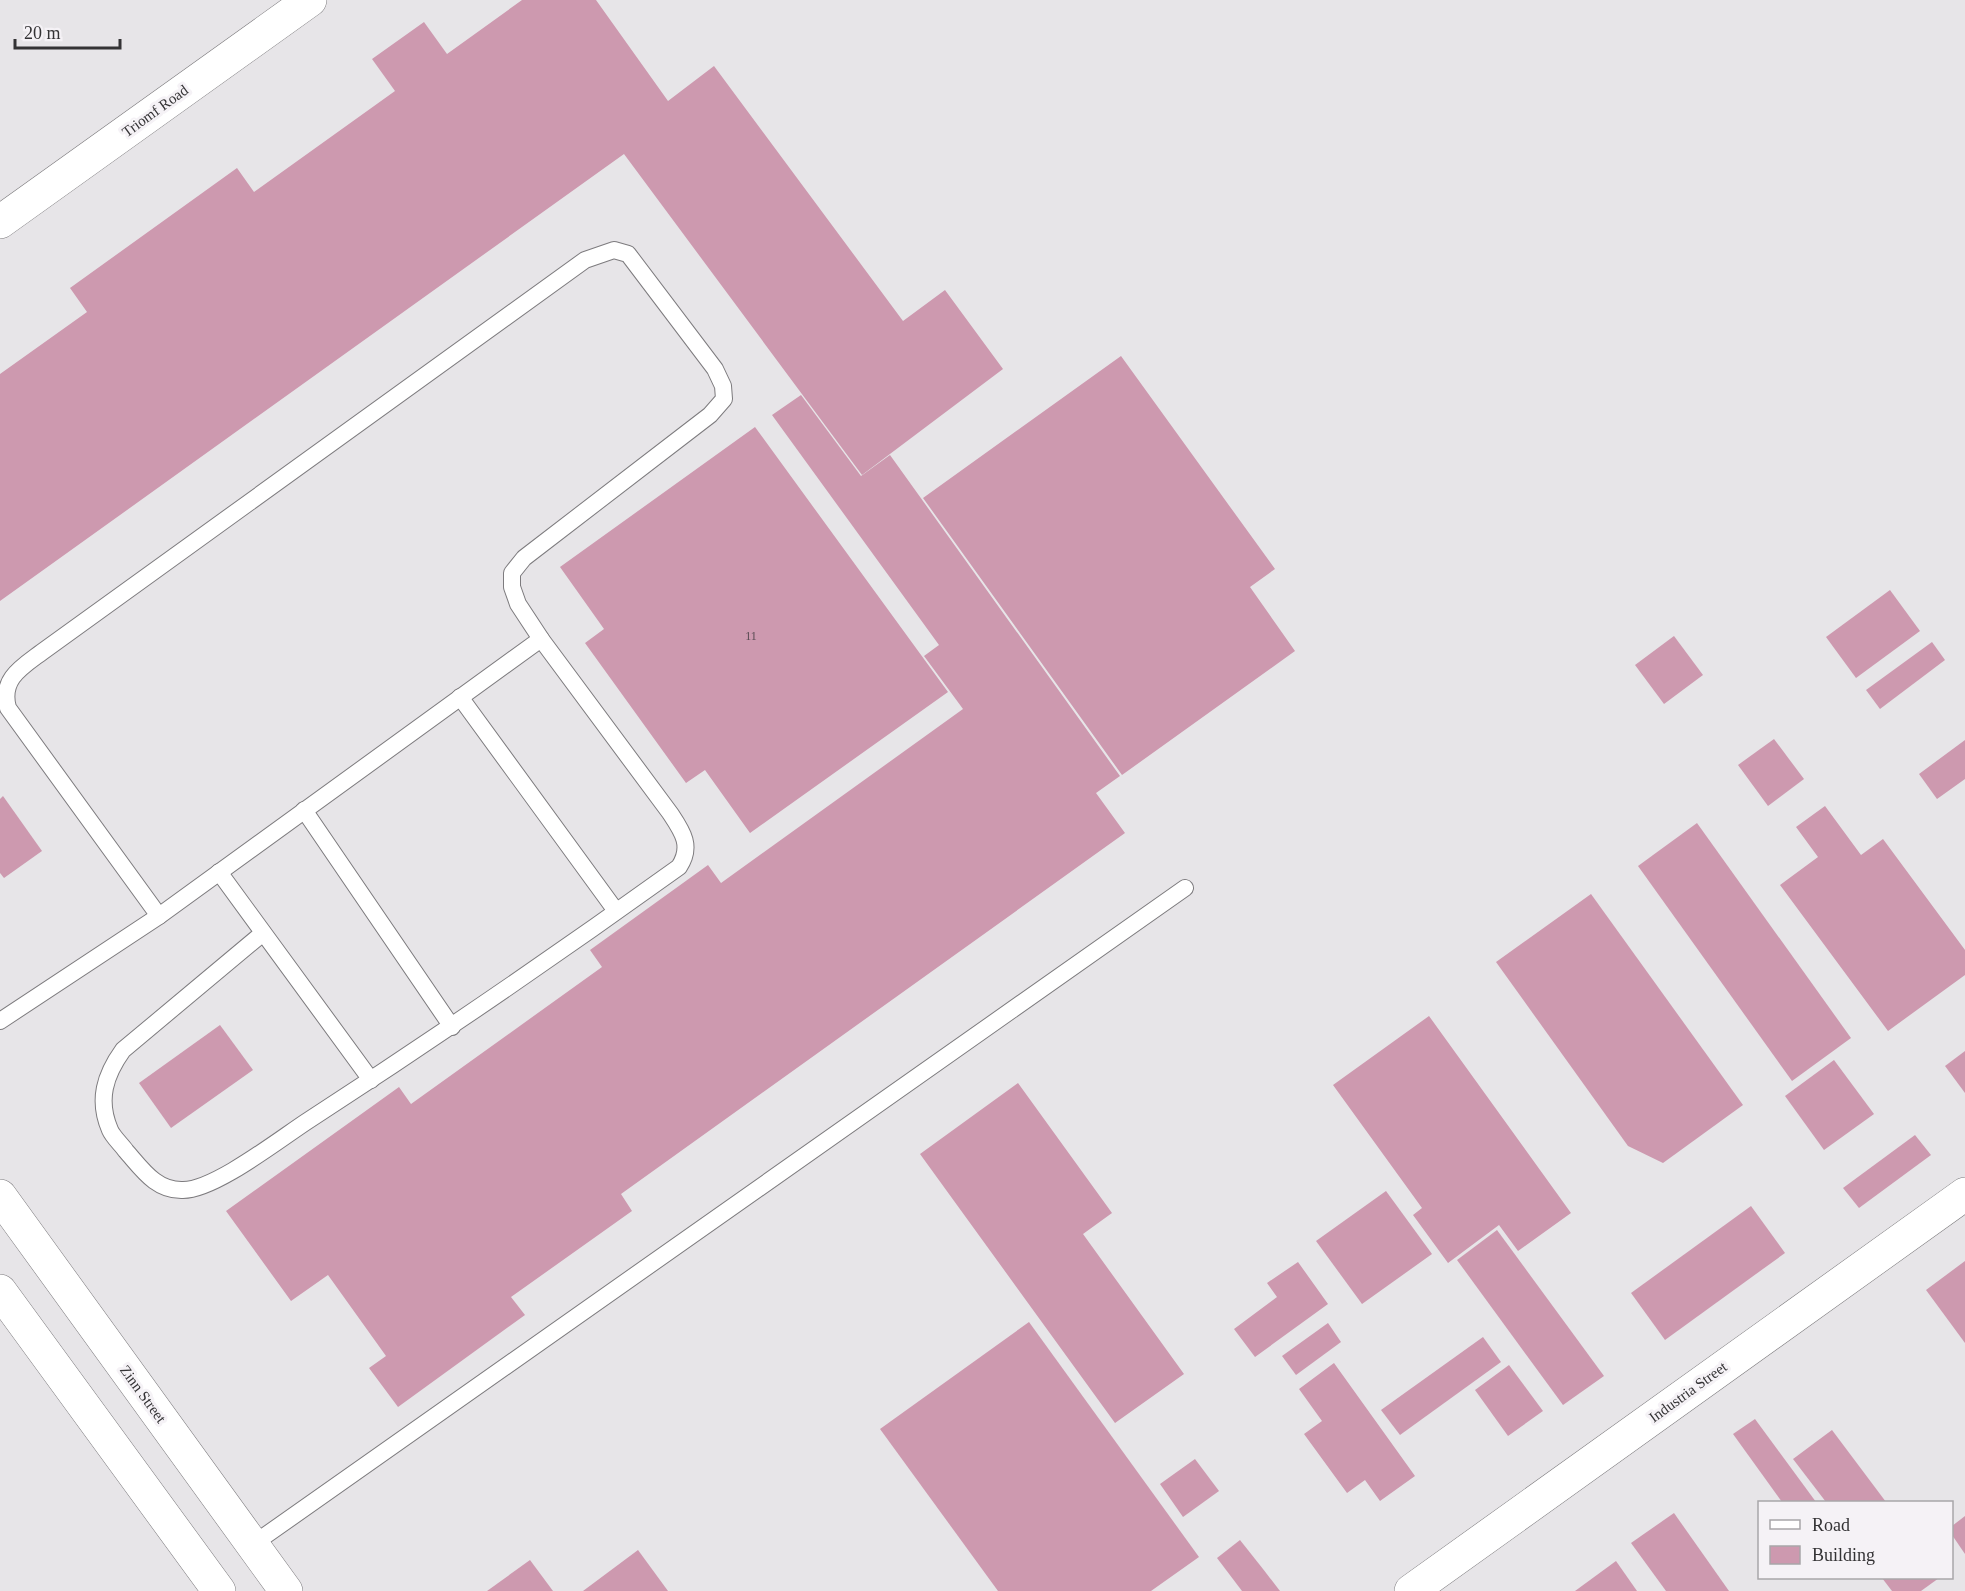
<svg xmlns="http://www.w3.org/2000/svg" width="1965" height="1591" font-family="Georgia,serif">
  <style>
    .building { fill: #cd99af }
    .lines { fill: none; stroke-linecap: round; stroke-linejoin: round }
    .service-casing { stroke: #7d7b7e; stroke-width: 18 }
    .minor-casing { stroke: #7d7b7e; stroke-width: 34 }
    .tertiary-casing { stroke: #7d7b7e; stroke-width: 34 }
    .service { stroke: #fff; stroke-width: 16 }
    .minor { stroke: #fff; stroke-width: 33 }
    .tertiary { stroke: #fff; stroke-width: 33 }
    .labels { text-anchor: middle; dominant-baseline: central; stroke-width: 6; stroke-linejoin: round; paint-order: stroke }
    .number-label { font-size: 12px; fill: #5a4c54 }
    .street-label { font-size: 15px; fill: #343335; stroke: #f5f2f6 }
  </style>
  <rect width="100%" height="100%" fill="#e7e5e8"/>
  <g class="building">
    <path d="M 522,0 L 596,0 L 668,101 L 714,66 L 903,321 L 945,290 L 1003,369 L 862,475 L 624,154 L 0,601 L 0,374 L 87,312 L 70,288 L 237,168 L 254,192 L 395,91 L 372,59 L 424,22 L 447,54 Z"/>
    <path d="M 1121,356 L 1275,569 L 1250,587 L 1295,651 L 1122,775 L 923,498 Z"/>
    <path d="M 801,395 L 861,476 L 890,455 L 1120,776 L 1096,793 L 1125,833 L 621,1194 L 632,1211 L 511,1297 L 525,1315 L 398,1407 L 369,1368 L 386,1356 L 328,1275 L 291,1301 L 226,1211 L 399,1087 L 411,1104 L 602,967 L 590,950 L 708,865 L 721,883 L 963,709 L 924,656 L 939,645 L 772,415 Z"/>
    <path d="M 755,427 L 948,692 L 750,833 L 705,770 L 686,783 L 585,643 L 604,629 L 560,567 Z"/>
    <path d="M 1890,590 L 1920,631 L 1856,678 L 1826,637 Z"/>
    <path d="M 1674,636 L 1703,675 L 1664,704 L 1635,665 Z"/>
    <path d="M 1932,642 L 1945,660 L 1880,709 L 1866,690 Z"/>
    <path d="M 1774,739 L 1804,779 L 1768,806 L 1738,765 Z"/>
    <path d="M 1965,740 L 1965,779 L 1937,799 L 1919,774 Z"/>
    <path d="M 3,796 L 42,851 L 4,878 L 0,873 L 0,799 Z"/>
    <path d="M 1825,806 L 1861,855 L 1883,839 L 1965,950 L 1965,975 L 1888,1031 L 1780,885 L 1818,857 L 1796,827 Z"/>
    <path d="M 1697,823 L 1851,1038 L 1792,1081 L 1638,866 Z"/>
    <path d="M 1591,894 L 1743,1105 L 1663,1163 L 1628,1146 L 1496,962 Z"/>
    <path d="M 1429,1016 L 1571,1213 L 1518,1251 L 1499,1225 L 1448,1263 L 1413,1215 L 1422,1208 L 1333,1085 Z"/>
    <path d="M 220,1025 L 253,1070 L 171,1128 L 139,1083 Z"/>
    <path d="M 1965,1051 L 1965,1093 L 1945,1066 Z"/>
    <path d="M 1834,1060 L 1874,1114 L 1824,1150 L 1785,1096 Z"/>
    <path d="M 1018,1083 L 1112,1213 L 1083,1234 L 1184,1374 L 1115,1423 L 920,1154 Z"/>
    <path d="M 1915,1135 L 1931,1155 L 1859,1208 L 1843,1188 Z"/>
    <path d="M 1386,1191 L 1432,1254 L 1362,1304 L 1316,1241 Z"/>
    <path d="M 1751,1206 L 1785,1253 L 1665,1340 L 1631,1293 Z"/>
    <path d="M 1497,1230 L 1604,1376 L 1563,1405 L 1457,1260 Z"/>
    <path d="M 1965,1261 L 1965,1343 L 1926,1290 Z"/>
    <path d="M 1298,1262 L 1328,1304 L 1255,1357 L 1234,1329 L 1277,1297 L 1267,1283 Z"/>
    <path d="M 1029,1322 L 1199,1557 L 1151,1591 L 998,1591 L 880,1429 Z"/>
    <path d="M 1328,1323 L 1341,1342 L 1296,1375 L 1282,1356 Z"/>
    <path d="M 1483,1337 L 1501,1362 L 1400,1435 L 1381,1410 Z"/>
    <path d="M 1334,1363 L 1415,1476 L 1380,1501 L 1365,1480 L 1347,1493 L 1304,1434 L 1322,1421 L 1299,1389 Z"/>
    <path d="M 1509,1365 L 1543,1411 L 1508,1436 L 1475,1390 Z"/>
    <path d="M 1755,1419 L 1816,1502 L 1782,1502 L 1733,1434 Z"/>
    <path d="M 1832,1430 L 1886,1502 L 1826,1502 L 1793,1459 Z"/>
    <path d="M 1195,1459 L 1219,1491 L 1183,1517 L 1160,1484 Z"/>
    <path d="M 1674,1513 L 1729,1591 L 1666,1591 L 1631,1543 Z"/>
    <path d="M 1965,1516 L 1965,1554 L 1952,1535 L 1952,1526 Z"/>
    <path d="M 1240,1540 L 1263,1569 L 1280,1591 L 1242,1591 L 1217,1558 Z"/>
    <path d="M 638,1550 L 668,1591 L 583,1591 Z"/>
    <path d="M 530,1560 L 553,1591 L 487,1591 Z"/>
    <path d="M 1616,1561 L 1637,1591 L 1575,1591 Z"/>
    <path d="M 1882,1578 L 1939,1578 L 1921,1591 L 1892,1591 Z"/>
  </g>
  <g class="lines">
    <g class="service-casing">
      <g id="service">
        <path d="M 460,697 L 616,911"/>
        <path d="M 304,810 L 452,1027"/>
        <path d="M 219,872 L 371,1080"/>
        <path d="M 159,916 L 8,708 C 0,679 22,667 42,652 L 585,260 L 614,250 L 628,254 L 715,369 L 723,386 L 724,399 L 710,415 L 524,558 L 512,573 L 512,587 L 518,604 L 541,639 L 670,813 C 682,831 693,846 679,867 C 558,954 434,1039 309,1120 C 281,1138 215,1190 183,1190 C 156,1191 142,1169 126,1151 C 121,1144 113,1137 110,1130 C 97,1100 105,1075 123,1050 L 263,933"/>
        <path d="M 0,1021 L 159,916 L 541,639"/>
        <path d="M 252,1545 L 1185,888"/>
      </g>
    </g>
    <g class="minor-casing">
      <g id="minor">
        <path d="M 0,222 L 310,0"/>
        <path d="M 1411,1591 L 1965,1194"/>
      </g>
    </g>
    <g class="tertiary-casing">
      <g id="tertiary">
        <path d="M 0,1196 L 286,1591"/>
        <path d="M 0,1291 L 219,1591"/>
      </g>
    </g>
    <use href="#service" class="service"/>
    <use href="#minor" class="minor"/>
    <use href="#tertiary" class="tertiary"/>
  </g>
  <g class="labels">
    <g class="number-label">
      <text x="751" y="636">11</text>
    </g>
    <g class="street-label">
      <text transform="translate(155 111) rotate(-36)">Triomf Road</text>
      <text transform="translate(1688 1392) rotate(-36)">Industria Street</text>
      <text transform="translate(143 1394) rotate(54)">Zinn Street</text>
    </g>
  </g>
  <rect x="1758" y="1501" width="195" height="78" fill="#f5f2f6" stroke="#a8a6a9" stroke-width="1.5"/>
  <rect x="1770" y="1520" width="30" height="9" fill="#ffffff" stroke="#a8a6a9" stroke-width="1.5"/>
  <text x="1812" y="1531" font-size="18" fill="#343335">Road</text>
  <rect x="1770" y="1546" width="30" height="18" fill="#cd99af" stroke="#a8a6a9" stroke-width="1.5"/>
  <text x="1812" y="1561" font-size="18" fill="#343335">Building</text>
  <path d="M15 39v9h105v-9" fill="none" stroke="#343335" stroke-width="3"/>
  <text x="24" y="39" font-size="18" fill="#343335" stroke="#f5f2f6" stroke-width="4.5" paint-order="stroke">20 m</text>
</svg>
